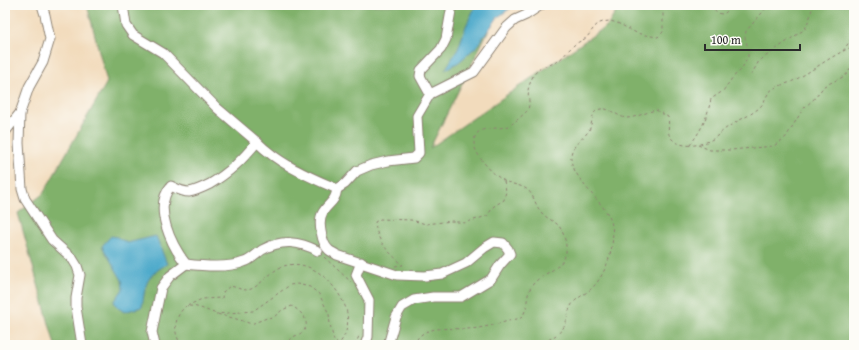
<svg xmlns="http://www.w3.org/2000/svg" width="859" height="350" font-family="'Gentium Book Plus',serif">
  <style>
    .forest { fill: #80b16b; stroke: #566e4b }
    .water { fill: #4ca9ca; stroke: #3c6a7a }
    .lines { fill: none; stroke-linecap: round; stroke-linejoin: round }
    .minor-casing { stroke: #8e8374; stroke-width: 11 }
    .path { stroke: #8e8374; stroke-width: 1; stroke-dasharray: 3 3; stroke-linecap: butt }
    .minor { stroke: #fff; stroke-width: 9 }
  </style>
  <rect width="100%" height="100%" fill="#fdfcf7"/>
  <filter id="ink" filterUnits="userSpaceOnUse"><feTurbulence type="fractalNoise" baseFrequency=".025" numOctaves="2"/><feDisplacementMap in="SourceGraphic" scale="8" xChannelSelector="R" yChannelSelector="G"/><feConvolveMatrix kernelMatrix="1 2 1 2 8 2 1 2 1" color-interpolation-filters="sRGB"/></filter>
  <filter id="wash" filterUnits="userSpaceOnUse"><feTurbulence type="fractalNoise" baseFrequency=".012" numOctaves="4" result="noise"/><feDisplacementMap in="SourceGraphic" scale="16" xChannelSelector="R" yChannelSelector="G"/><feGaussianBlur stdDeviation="0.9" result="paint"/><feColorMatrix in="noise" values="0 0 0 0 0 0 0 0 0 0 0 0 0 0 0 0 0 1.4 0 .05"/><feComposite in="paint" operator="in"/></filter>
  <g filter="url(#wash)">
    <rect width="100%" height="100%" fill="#f2dbbc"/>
    <path class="forest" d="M 87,5 L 501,5 L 430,148 L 608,25 L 620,5 L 854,5 L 854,345 L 55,345 L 18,213 L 43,194 L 107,82 Z"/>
    <g class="water">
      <path d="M 476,5 L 515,5 L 498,17 L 476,47 L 459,62 L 445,70 L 458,49 L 466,26 Z"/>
      <path d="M 111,236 L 117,237 L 127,243 L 156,236 L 167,264 C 145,277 146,283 142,307 L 124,312 L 117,307 L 114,302 L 123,289 L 122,280 L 102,246 Z"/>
    </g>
  </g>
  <g filter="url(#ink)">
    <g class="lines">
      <g class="minor-casing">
        <g id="minor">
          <path d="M 123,5 L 126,25 L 133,35 L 163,53 L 217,108 L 257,142 C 242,160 230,172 210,184 C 204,187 196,191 189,192 C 182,192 177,189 171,186 C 152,207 172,246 186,264 L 170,276 L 161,288 L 152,332 L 155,345"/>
          <path d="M 452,5 L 446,39 L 441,49 L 421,70 L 420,76 L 430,94 L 474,72 L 506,28 L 515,20 L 526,15 L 541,5"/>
          <path d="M 20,113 L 19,143 L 22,189 L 25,199 L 52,240 L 72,258 L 77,266 L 80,275 L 76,298 L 76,307 L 82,345"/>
          <path d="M 5,132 L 20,113 L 29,87 L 43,62 L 50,39 L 45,15 L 42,5"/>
          <path d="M 257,142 C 280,165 308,176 337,189 C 335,203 329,202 323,212 C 317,221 322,244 329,250 C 331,252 335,253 337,255 L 397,275 L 425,276 L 442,274 L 466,263 L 484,248 L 494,242 L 503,243 L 508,249 L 510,254 L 500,265 L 491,279 L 461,297 L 433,297 L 414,300 L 402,307 L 396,317 L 388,345"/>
          <path d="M 337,189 L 345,184 L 357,171 L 371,165 L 388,161 L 414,158 L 419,153 L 417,116 L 430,94"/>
          <path d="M 361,262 L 356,275 L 369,300 L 368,337 L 365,345"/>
          <path d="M 186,264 C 202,266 229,268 244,262 C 251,260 256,254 262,250 C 282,239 299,241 318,251"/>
        </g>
      </g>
      <g class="path">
        <path d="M 712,5 L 712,7 C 715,13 718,14 724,14 L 733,5"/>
        <path d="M 748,5 L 750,5"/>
        <path d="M 843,51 L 854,35"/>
        <path d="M 751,75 L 759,61 L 805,29 L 810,17 L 813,5"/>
        <path d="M 690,145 C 702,129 707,118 711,99 L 723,91 L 733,77 L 741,70 L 748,57 L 748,48 L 745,38 L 746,31 L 769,5"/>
        <path d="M 698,145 L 710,150 L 731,150 L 774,146 L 786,137 L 803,109 L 816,97 L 824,86 L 845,76 L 849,71 L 852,64 L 854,63"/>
        <path d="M 324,257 L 351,282"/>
        <path d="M 395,266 L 403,265 C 388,251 377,243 375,222 L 380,219 L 411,220 L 426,224 L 452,221 L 464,223 L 487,216 L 494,206 L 504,200 L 506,191 L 504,181"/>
        <path d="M 187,306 L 202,299 L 222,298 L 223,292 L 230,286 C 237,287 244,292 251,289 C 261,285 270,272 281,267 C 309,256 335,282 345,306 C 350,319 348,333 339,344 L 334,341 L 330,324 L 329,314 L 319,294 L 310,287 L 297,284 L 290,285 L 253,311 L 216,314"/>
        <path d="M 189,306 C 199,306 207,311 217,314 C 228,317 239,319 251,324 L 267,318 L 274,317 L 282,310 L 292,306 C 300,311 312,321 303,332 C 301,334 297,335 295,336 C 291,338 288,342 286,345"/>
        <path d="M 182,345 C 172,334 174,316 186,306"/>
        <path d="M 355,345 L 360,334"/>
        <path d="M 414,345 C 423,320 457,332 478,328 C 492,326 507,321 521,318 C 529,309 525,297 531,287 C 540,272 563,271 566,252 C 567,243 563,229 557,224 C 552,220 546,218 542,213 C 536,208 535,197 528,190 C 520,184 511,185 503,180 C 493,175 474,154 474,143 C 474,123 497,131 508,126 C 512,125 524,114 527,111 C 531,105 528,97 528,90 C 529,86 531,80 533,76 C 541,64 548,67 558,61 C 564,57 568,50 573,46 C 577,42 582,41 586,38 C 592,32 594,24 603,22 C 615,18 626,29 637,33 C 643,35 651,36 658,37 L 663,32 L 663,5"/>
        <path d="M 538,345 C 547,341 561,334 565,325 C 568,317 568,307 575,301 C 581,295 589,292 594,286 C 609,270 620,232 607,213 C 600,202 590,193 582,182 C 577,174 570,166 571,155 C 572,144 586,138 590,128 C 593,121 591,110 601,109 C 609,107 618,117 626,118 C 636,118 646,112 656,110 L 668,117 C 670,125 666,132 671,138 C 681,149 699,146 711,140 C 717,137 722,131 728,127 C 738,120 750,116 759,108 C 766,102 765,94 773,89 C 779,85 787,84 793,81 C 814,70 832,55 854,46"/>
      </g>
      <use href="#minor" class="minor"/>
    </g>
  </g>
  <rect width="859" height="350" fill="none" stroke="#fdfcf7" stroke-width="20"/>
  <path d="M705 44v6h95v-6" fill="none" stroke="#2b2b2b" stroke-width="2"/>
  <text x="711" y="44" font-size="12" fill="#2b2b2b" stroke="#fdfcf7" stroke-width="3" paint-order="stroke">100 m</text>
</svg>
